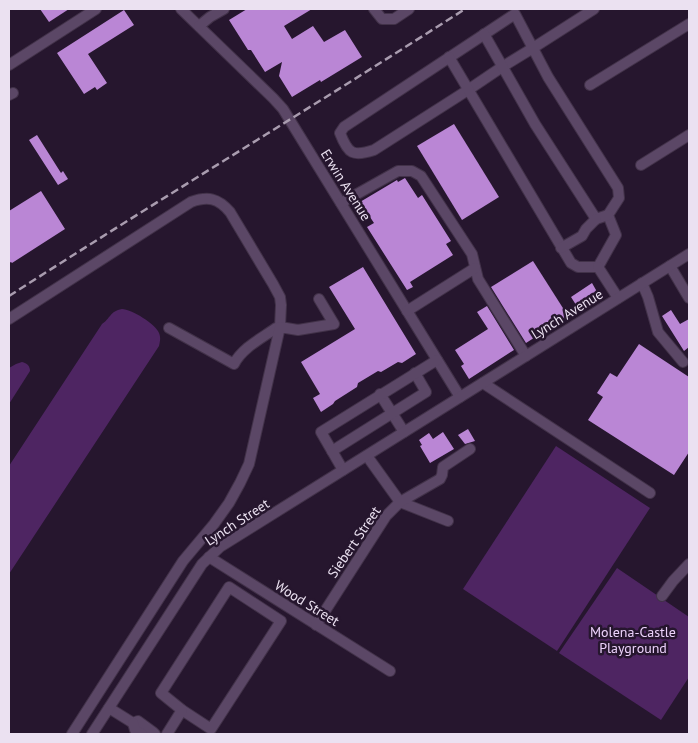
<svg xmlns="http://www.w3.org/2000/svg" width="698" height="743" font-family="'PT Sans',sans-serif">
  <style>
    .green { fill: #4e2562 }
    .building { fill: #ba86d5 }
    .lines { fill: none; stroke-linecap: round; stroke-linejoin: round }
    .minor-casing { stroke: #423249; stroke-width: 12 }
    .minor { stroke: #5b4766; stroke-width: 10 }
    .rail { stroke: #a99caf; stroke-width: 2.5; stroke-dasharray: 8 4; stroke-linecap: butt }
    .labels { text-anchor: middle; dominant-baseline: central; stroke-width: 5; stroke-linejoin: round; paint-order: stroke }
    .street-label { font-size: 14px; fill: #ebe1f1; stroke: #26162e }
    .park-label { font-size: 14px; fill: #ecd2fb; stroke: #26162e }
  </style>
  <rect width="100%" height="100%" fill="#26162e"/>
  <g class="green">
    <path d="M 122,309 C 131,309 156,324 159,333 C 161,338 160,341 159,346 L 9,574 L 9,466 L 102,324 C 110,319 110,311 122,309 Z"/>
    <path d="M 22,362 C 27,363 30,366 30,371 L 9,404 L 9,368 L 16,364 Z"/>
    <path d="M 556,446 L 650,508 L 557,651 L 463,589 Z"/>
    <path d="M 617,568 L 689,617 L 689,677 L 661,720 L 559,653 Z"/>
  </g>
  <g class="building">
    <path d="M 40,9 L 69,9 L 49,22 Z"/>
    <path d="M 247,9 L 312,9 L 284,26 L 292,39 L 313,26 L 324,42 L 345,30 L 362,57 L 321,82 L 320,80 L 292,97 L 279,76 L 282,62 L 265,72 L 251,50 L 248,50 L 229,20 Z"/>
    <path d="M 124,10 L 134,25 L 88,54 L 107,83 L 97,90 L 95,87 L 84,94 L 57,53 Z"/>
    <path d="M 454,124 L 499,197 L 462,220 L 417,146 Z"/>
    <path d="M 37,135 L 61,173 L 63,171 L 68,179 L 58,185 L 29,140 Z"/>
    <path d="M 405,178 L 418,198 L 422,195 L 451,241 L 446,244 L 453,255 L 410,282 L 413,287 L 407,290 L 367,227 L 374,223 L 360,202 L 397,180 L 398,182 Z"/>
    <path d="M 41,191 L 65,229 L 12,263 L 11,262 L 9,263 L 9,211 Z"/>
    <path d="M 533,261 L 568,316 L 526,343 L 491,287 Z"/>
    <path d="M 363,267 L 416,354 L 402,363 L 398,362 L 381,372 L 378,371 L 358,383 L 357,387 L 335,401 L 333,404 L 321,412 L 313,398 L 320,394 L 301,362 L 355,329 L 329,287 Z"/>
    <path d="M 592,283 L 600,297 L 591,302 L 590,301 L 578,308 L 571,297 Z"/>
    <path d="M 487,306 L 514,350 L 469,379 L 461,366 L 464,364 L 455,350 L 488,329 L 477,312 Z"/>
    <path d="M 671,310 L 680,324 L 689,319 L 689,347 L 684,351 L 662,316 Z"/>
    <path d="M 639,344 L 689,377 L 689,452 L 674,475 L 588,420 L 603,397 L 597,393 L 610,373 L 617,377 Z"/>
    <path d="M 468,429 L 475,441 L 465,444 L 458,435 Z"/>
    <path d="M 443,432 L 454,449 L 430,463 L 420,446 L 422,445 L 419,440 L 429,433 L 433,439 Z"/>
  </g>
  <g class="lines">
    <g class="minor-casing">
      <g id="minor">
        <path d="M 181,9 L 273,98 L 283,109 L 460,397"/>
        <path d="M 374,9 L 382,19 L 394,19 L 409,9"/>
        <path d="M 594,9 L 533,48 L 502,67 L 468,90 L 374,150 C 353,157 348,154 340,133 L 344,127 L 515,14 L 548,77 L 618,188 L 619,198 L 608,215 L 616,235 L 598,267"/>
        <path d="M 199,26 L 210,17 L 224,9"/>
        <path d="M 484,34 L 535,124 L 596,219 L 608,215"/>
        <path d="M 449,57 L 571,263 L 578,267 L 598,267"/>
        <path d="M 9,65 L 96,9"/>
        <path d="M 590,85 L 689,24"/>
        <path d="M 9,95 L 13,93"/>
        <path d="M 641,165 L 689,135"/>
        <path d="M 341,203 L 398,171 L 412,171 L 421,176 L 472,254 L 478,279 L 526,356"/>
        <path d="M 561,248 L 582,236 L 586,229 L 596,219"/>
        <path d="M 670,266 L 689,298"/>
        <path d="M 598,267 L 618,298"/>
        <path d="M 642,283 L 648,297 L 658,332 L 683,362"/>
        <path d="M 407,311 L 475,268"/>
        <path d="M 9,319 L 191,202 C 208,196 218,198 230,212 L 273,284 L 280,297 L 281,305 L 280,327 L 276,328 C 262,338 242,348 234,364 L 169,328"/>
        <path d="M 483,383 L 650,493"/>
        <path d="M 380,394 L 404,432"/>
        <path d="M 332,451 L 426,392 L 415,373"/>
        <path d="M 367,456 L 400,502 L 448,521"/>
        <path d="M 343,470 L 321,432 L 437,360"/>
        <path d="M 209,557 L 390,671"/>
        <path d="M 229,587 L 281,621 L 211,729 L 182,710 L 161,693 Z"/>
        <path d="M 662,596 L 673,581 L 689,564"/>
        <path d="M 316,625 L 386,516 L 400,502 L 440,479 L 442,475 L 443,467 L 470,449"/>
        <path d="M 109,708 L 133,723 L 138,721 L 153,732 L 155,734"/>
        <path d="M 133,723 L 135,730 L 142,734"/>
        <path d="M 72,734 L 183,561 L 214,524 L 229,503 L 240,483 L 249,464 L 280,327 L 298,330 L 334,324 L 319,299"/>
        <path d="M 92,734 L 202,564 L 220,547 L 689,254"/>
        <path d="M 167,734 L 182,710"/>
      </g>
    </g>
    <use href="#minor" class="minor"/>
    <path class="rail" d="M 9,296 C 160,199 314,106 465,9"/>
  </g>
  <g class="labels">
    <g class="street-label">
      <text transform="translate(346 185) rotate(58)">Erwin Avenue</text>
      <text transform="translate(567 314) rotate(-32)">Lynch Avenue</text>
      <text transform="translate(237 522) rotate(-33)">Lynch Street</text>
      <text transform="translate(354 542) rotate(-56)">Siebert Street</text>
      <text transform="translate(307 603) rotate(32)">Wood Street</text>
    </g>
    <g class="park-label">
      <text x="633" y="632">Molena-Castle<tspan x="633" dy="16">Playground</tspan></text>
    </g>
  </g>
  <rect width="698" height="743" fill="none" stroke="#ebe1f1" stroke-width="20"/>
</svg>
